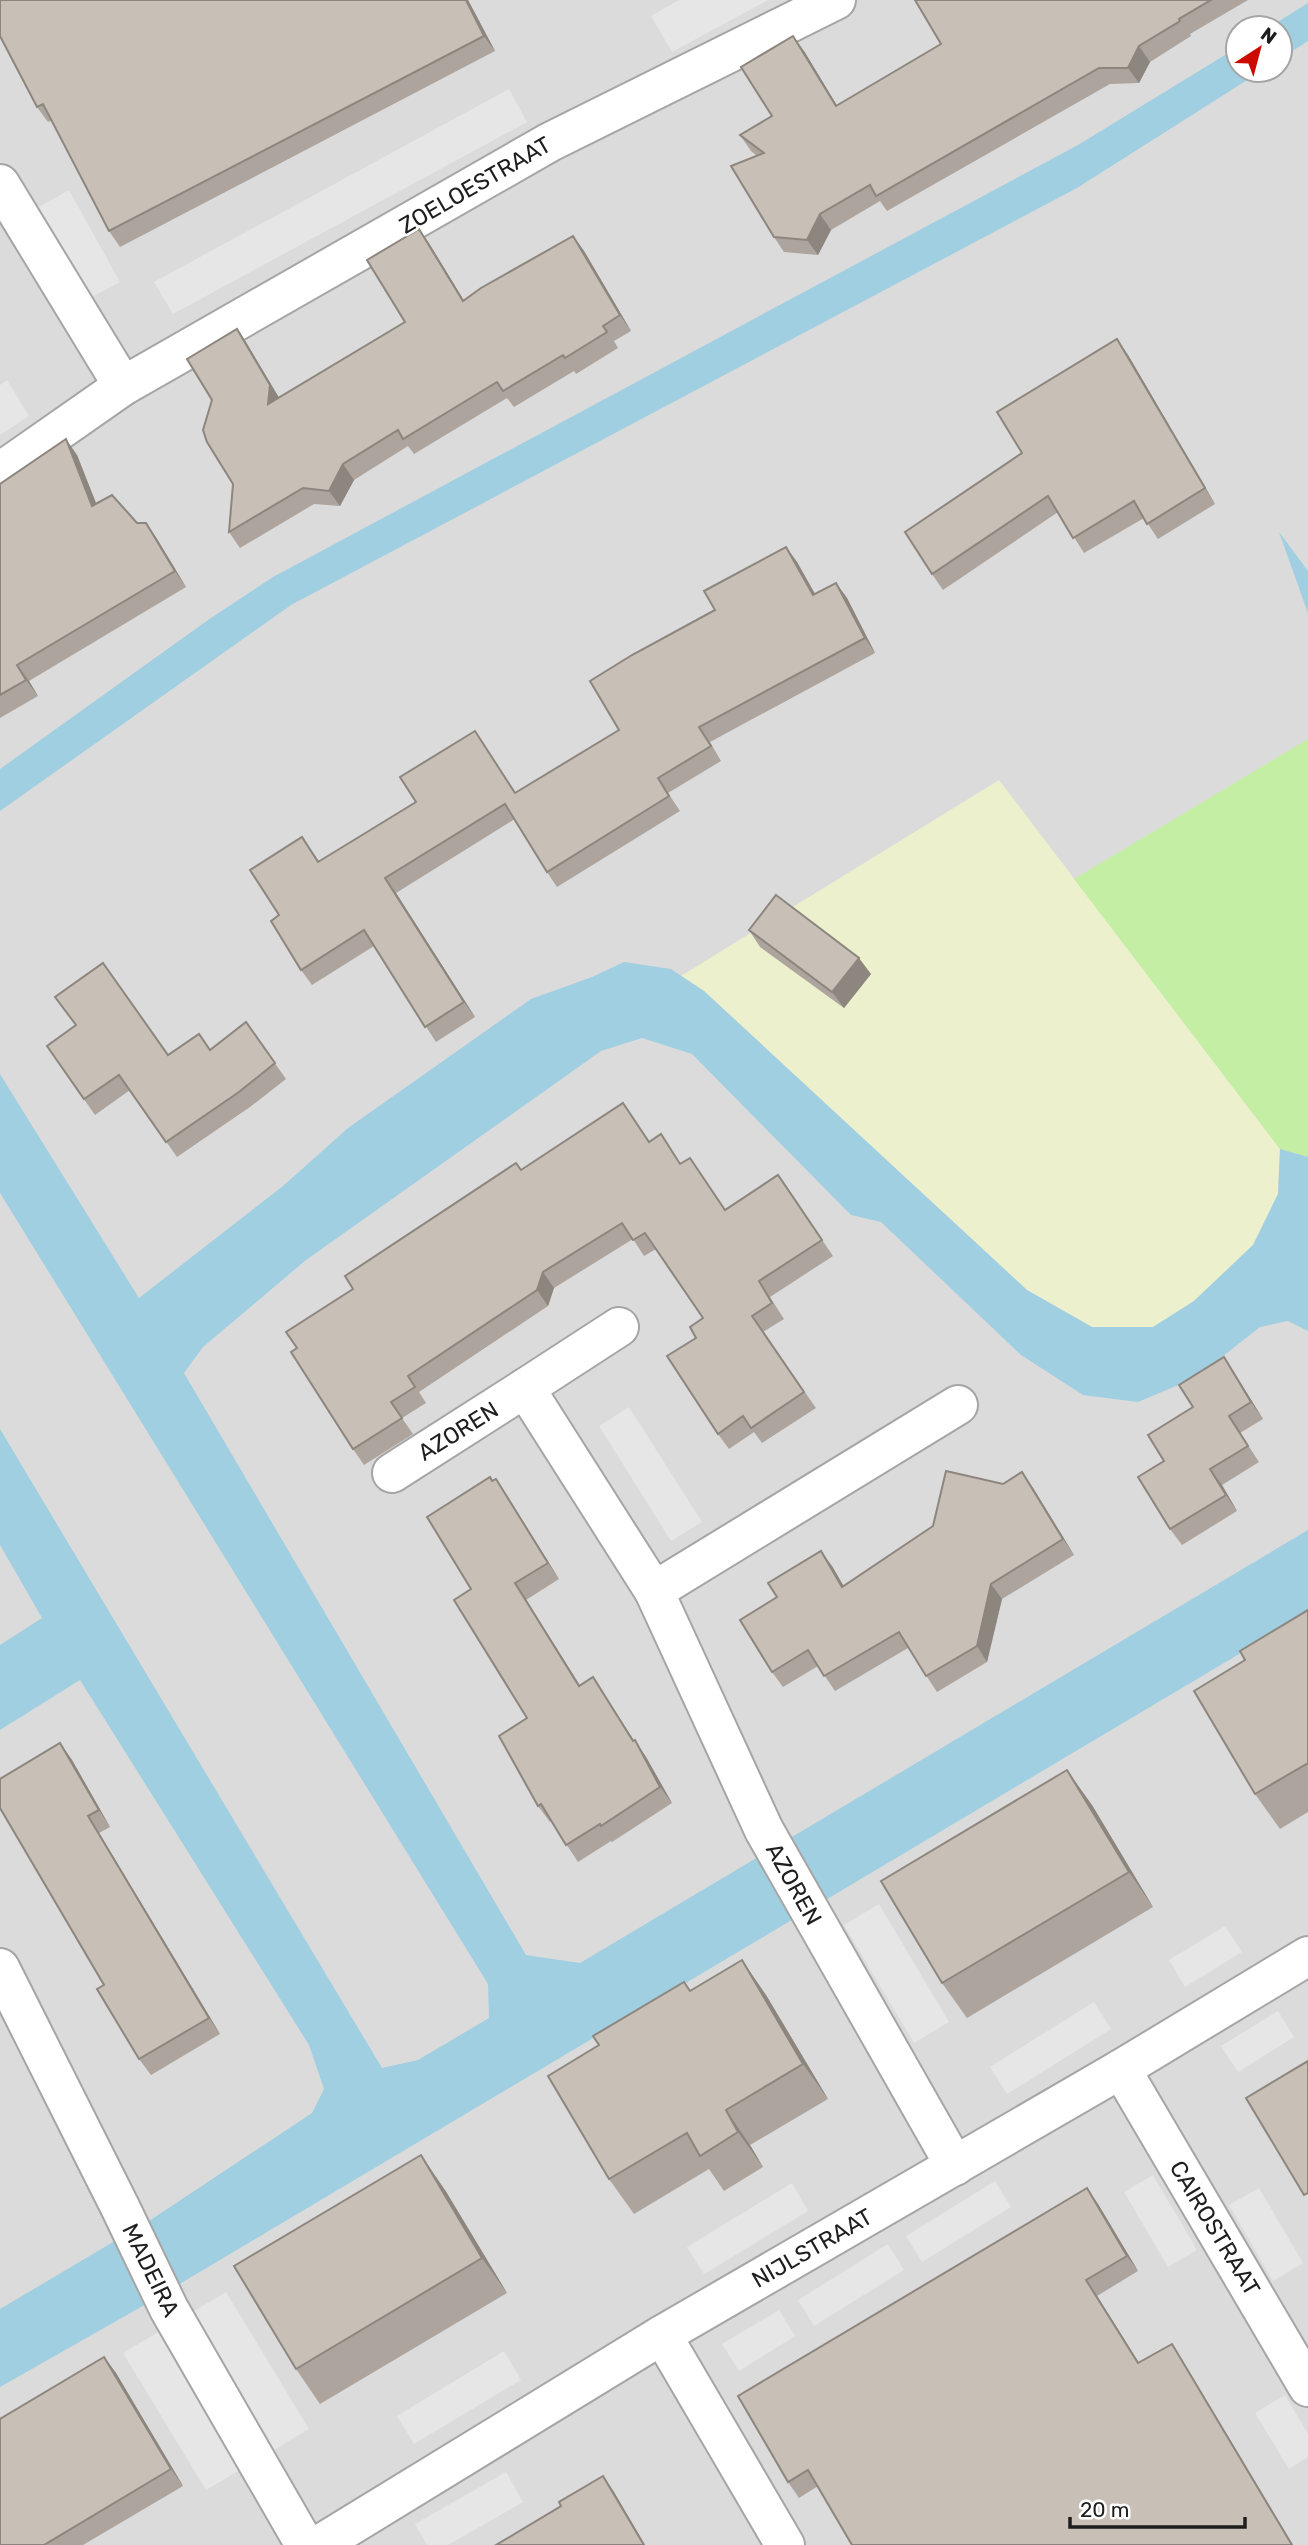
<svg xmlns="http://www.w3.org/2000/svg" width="1308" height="2545" font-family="Rubik,sans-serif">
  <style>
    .residential { fill: #dcdbdb; fill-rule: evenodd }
    .farmland { fill: #ecf0cd }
    .grass { fill: #c5eea5 }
    .parking { fill: #e6e6e6 }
    .water { fill: #a0cfe1 }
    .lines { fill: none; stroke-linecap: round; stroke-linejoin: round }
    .street-casing { stroke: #a5a5a5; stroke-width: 42 }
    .street { stroke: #fff; stroke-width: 38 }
    .wall { fill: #aca49d }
    .shaded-wall { fill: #8c867f }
    .building { fill: #c8bfb6; stroke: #8c867f; stroke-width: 2 }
    .labels { text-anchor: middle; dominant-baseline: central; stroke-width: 5; stroke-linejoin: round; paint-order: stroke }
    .street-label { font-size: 23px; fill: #1e1e1e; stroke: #fff }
  </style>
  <rect width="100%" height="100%" fill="#f0ece3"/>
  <path class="residential" d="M 0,0 L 1308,0 L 1308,2545 L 0,2545 ZM 1238,28 L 1280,28 L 1280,70 L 1238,70 Z"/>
  <path class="farmland" d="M 999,780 L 1280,1149 L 1278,1194 L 1253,1245 L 1194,1301 L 1153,1327 L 1092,1327 L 1027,1290 L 704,991 L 681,976 Z"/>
  <path class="grass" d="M 1308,739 L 1308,1157 L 1280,1149 L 1074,879 Z"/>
  <g class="parking">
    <path d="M 679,0 L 768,0 L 672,52 L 651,16 Z"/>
    <path d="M 509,89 L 527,122 L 173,314 L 154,282 Z"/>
    <path d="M 69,190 L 120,282 L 88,299 L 37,208 Z"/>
    <path d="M 7,380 L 29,416 L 0,435 L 0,385 Z"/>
    <path d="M 629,1407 L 702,1522 L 671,1541 L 599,1426 Z"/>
    <path d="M 879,1904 L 949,2022 L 914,2043 L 844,1925 Z"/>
    <path d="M 1225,1926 L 1242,1952 L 1185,1987 L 1169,1960 Z"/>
    <path d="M 1094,2002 L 1111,2029 L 1007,2094 L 990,2067 Z"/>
    <path d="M 1278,2011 L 1294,2037 L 1238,2072 L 1221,2046 Z"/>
    <path d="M 1153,2175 L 1197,2250 L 1168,2267 L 1124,2192 Z"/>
    <path d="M 995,2181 L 1011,2207 L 922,2262 L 906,2236 Z"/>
    <path d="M 792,2183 L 808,2211 L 704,2274 L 687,2247 Z"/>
    <path d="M 1259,2188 L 1303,2263 L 1273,2281 L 1229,2205 Z"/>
    <path d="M 888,2244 L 904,2270 L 814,2326 L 798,2300 Z"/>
    <path d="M 226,2292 L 309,2429 L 206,2490 L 123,2353 Z"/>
    <path d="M 779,2310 L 795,2336 L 739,2371 L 722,2344 Z"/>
    <path d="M 504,2351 L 521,2380 L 414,2444 L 397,2416 Z"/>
    <path d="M 1285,2395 L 1308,2434 L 1308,2457 L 1289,2469 L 1255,2413 Z"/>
    <path d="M 506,2472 L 523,2502 L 448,2545 L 427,2545 L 415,2524 Z"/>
  </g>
  <g class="water">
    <path d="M 1308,3 L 1308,41 L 1280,59 L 1280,28 L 1268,28 Z"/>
    <path d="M 1238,47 L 1238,70 L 1263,70 L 1077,188 L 291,605 L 0,811 L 0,769 L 208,620 L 273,577 L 1078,145 Z"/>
    <path d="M 1279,532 L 1308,571 L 1308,613 Z"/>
    <path d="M 624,962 L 671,969 L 704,991 L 1027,1290 L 1092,1327 L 1153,1327 L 1194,1301 L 1253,1245 L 1278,1194 L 1280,1149 L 1308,1157 L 1308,1331 L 1288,1321 L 1260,1327 L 1195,1378 L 1138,1402 L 1083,1395 L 1021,1355 L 881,1222 L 851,1215 L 692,1054 L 642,1038 L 601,1051 L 306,1260 L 203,1347 L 184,1373 L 526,1955 L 580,1963 L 1308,1530 L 1308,1613 L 141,2307 L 0,2387 L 0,2309 L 152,2219 L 312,2113 L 324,2089 L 309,2045 L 80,1680 L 0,1730 L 0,1645 L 42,1618 L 0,1545 L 0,1429 L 382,2068 L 418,2060 L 489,2018 L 488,1984 L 0,1193 L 0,1074 L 139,1298 L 283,1186 L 348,1128 L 531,999 L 592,977 Z"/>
  </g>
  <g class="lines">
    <g class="street-casing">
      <g id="street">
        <path d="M 0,184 L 123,386"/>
        <path d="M 0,472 L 123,386 L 550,142 L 836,0"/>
        <path d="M 525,1388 L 619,1327"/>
        <path d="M 392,1473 L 525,1388 L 654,1591 L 764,1830 L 955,2166"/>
        <path d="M 654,1591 L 958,1405"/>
        <path d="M 0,1968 L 120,2207 L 169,2309 L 305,2545"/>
        <path d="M 1121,2069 L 1308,2387"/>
        <path d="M 662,2335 L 785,2545"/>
        <path d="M 319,2545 L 662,2335 L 1121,2069 L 1308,1956"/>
      </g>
    </g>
    <use href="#street" class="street"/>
  </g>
  <g class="wall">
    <path d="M 468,0 L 495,51 L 120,247 L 109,231 L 52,120 L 48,122 L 37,107 L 0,36 Z"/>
    <path d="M 915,0 L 1248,0 L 1190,34 L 1191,36 L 1150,62 L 1139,83 L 1110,84 L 887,211 L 880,201 L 831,230 L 818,255 L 784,252 L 774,237 L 757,156 L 751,151 L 740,135 L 772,116 L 804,51 L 837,106 L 941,44 Z"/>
    <path d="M 419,229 L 430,245 L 464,301 L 573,236 L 584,251 L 631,331 L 614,341 L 618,348 L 576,374 L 574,371 L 514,407 L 507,398 L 414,454 L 408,446 L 354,480 L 340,506 L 314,504 L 240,548 L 229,532 L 233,484 L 237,329 L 247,344 L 279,398 L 405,322 Z"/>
    <path d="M 1128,355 L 1215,504 L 1158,539 L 1144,518 L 1084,553 L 1058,512 L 943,590 L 932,574 L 1022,453 Z"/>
    <path d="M 77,455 L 96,504 L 137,523 L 146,523 L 157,539 L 186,587 L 29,681 L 38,696 L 0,718 L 0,484 Z"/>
    <path d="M 786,547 L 797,562 L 815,594 L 836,583 L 847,598 L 875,653 L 710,742 L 721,761 L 668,793 L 680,811 L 557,887 L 547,872 L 515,819 L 396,893 L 475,1017 L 436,1042 L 374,946 L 312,985 L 301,970 L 279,915 L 302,837 L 319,861 L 416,802 L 475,731 L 515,793 L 619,730 L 715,610 Z"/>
    <path d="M 749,930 L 871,974 L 844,1008 L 760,947 Z"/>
    <path d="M 246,1022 L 286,1079 L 250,1107 L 177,1157 L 130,1090 L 95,1115 L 47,1046 L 168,1055 L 210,1050 Z"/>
    <path d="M 649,1142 L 681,1163 L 725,1209 L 778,1175 L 833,1256 L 770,1297 L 784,1319 L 763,1332 L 816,1408 L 762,1443 L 754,1432 L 729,1449 L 718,1434 L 696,1338 L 703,1318 L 656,1249 L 644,1256 L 633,1239 L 554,1288 L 548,1306 L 419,1392 L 426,1403 L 402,1418 L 413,1434 L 364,1465 L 353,1449 L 297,1348 L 353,1289 L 521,1170 Z"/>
    <path d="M 1224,1357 L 1235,1374 L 1263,1419 L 1240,1433 L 1259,1462 L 1222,1485 L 1237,1511 L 1182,1545 L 1170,1529 L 1164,1461 Z"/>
    <path d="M 493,1481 L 507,1496 L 559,1579 L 526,1600 L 580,1686 L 593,1677 L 634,1741 L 646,1757 L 672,1803 L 612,1842 L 611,1841 L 578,1862 L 551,1821 L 550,1822 L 538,1806 L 527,1718 L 471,1589 Z"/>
    <path d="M 1003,1484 L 1033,1488 L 1074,1555 L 1002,1599 L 987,1662 L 937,1692 L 908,1648 L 835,1691 L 818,1666 L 783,1687 L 772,1672 L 832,1566 L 843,1586 Z"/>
    <path d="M 1308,1610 L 1308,1812 L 1280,1829 L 1255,1794 L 1245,1660 Z"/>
    <path d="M 60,1743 L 72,1760 L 110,1827 L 99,1833 L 220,2034 L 151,2075 L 139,2059 L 104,1985 Z"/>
    <path d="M 1092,1805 L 1153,1907 L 967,2018 L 942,1983 Z"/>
    <path d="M 690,1991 L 766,1995 L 828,2099 L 750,2145 L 763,2167 L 724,2191 L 709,2169 L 634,2214 L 609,2179 Z"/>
    <path d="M 445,2190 L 507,2293 L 320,2404 L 296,2369 Z"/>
    <path d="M 1098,2204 L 1138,2271 L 1097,2296 L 1139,2363 L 1172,2344 L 1182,2360 L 818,2486 L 799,2498 L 788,2482 Z"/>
    <path d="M 104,2357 L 116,2373 L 183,2486 L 83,2545 L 0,2545 Z"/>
  </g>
  <g class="shaded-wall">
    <path d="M 466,0 L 468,0 L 495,51 L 484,36 Z"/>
    <path d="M 793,36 L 804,51 L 847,122 L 836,106 Z"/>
    <path d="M 1139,46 L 1150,62 L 1139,83 L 1128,68 Z"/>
    <path d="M 820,214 L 831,230 L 818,255 L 807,240 Z"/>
    <path d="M 419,229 L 430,245 L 474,317 L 463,301 Z"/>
    <path d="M 573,236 L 584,251 L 631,331 L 620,315 Z"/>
    <path d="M 237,329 L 247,344 L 281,401 L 268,404 Z"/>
    <path d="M 1117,339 L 1128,355 L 1215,504 L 1205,488 Z"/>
    <path d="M 66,439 L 77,455 L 104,523 L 92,506 Z"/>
    <path d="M 343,464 L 354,480 L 340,506 L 329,491 Z"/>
    <path d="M 146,523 L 157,539 L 186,587 L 175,571 Z"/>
    <path d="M 786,547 L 797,562 L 824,610 L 813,595 Z"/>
    <path d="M 836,583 L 847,598 L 875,653 L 865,638 Z"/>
    <path d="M 17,665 L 29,681 L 38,696 L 26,680 Z"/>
    <path d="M 385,878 L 396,893 L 475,1017 L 464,1002 Z"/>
    <path d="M 859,958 L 871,974 L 844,1008 L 832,992 Z"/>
    <path d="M 543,1272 L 554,1288 L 548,1306 L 537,1290 Z"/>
    <path d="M 1224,1357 L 1235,1374 L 1263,1419 L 1251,1402 Z"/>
    <path d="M 1210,1469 L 1222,1485 L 1237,1511 L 1226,1495 Z"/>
    <path d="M 1022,1472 L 1033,1488 L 1074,1555 L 1063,1539 Z"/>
    <path d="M 496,1479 L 507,1496 L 559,1579 L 548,1563 Z"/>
    <path d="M 821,1551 L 832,1566 L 853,1602 L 842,1587 Z"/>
    <path d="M 515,1583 L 526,1600 L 591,1703 L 579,1686 Z"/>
    <path d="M 991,1584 L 1002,1599 L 987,1662 L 977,1646 Z"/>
    <path d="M 593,1677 L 642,1753 L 635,1740 L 646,1757 L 672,1803 L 660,1787 Z"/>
    <path d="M 60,1743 L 72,1760 L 110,1827 L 99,1810 Z"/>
    <path d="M 1067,1770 L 1092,1805 L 1153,1907 L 1129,1872 Z"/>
    <path d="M 88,1816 L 99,1833 L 220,2034 L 209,2018 Z"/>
    <path d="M 742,1960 L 766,1995 L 828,2099 L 803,2064 Z"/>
    <path d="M 726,2110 L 750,2145 L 763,2167 L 738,2132 Z"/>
    <path d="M 421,2155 L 445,2190 L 507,2293 L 482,2258 Z"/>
    <path d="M 1087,2188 L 1098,2204 L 1138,2271 L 1127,2256 Z"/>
    <path d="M 1086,2280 L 1097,2296 L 1149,2379 L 1138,2363 Z"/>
    <path d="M 1172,2344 L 1182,2360 L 1293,2545 L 1292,2545 Z"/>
    <path d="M 104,2357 L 116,2373 L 183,2486 L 171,2469 Z"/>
    <path d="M 603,2476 L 614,2492 L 645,2545 L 644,2545 Z"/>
  </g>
  <g class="building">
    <path d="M 0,0 L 466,0 L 484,36 L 109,231 L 43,104 L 37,107 L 0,36 Z"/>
    <path d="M 915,0 L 1211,0 L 1179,19 L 1180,21 L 1139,46 L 1128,68 L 1099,68 L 876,196 L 870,185 L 820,214 L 807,240 L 774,237 L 731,166 L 764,153 L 740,135 L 772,116 L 741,67 L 793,36 L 836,106 L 941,44 Z"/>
    <path d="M 419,229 L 463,301 L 481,288 L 573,236 L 620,315 L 603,326 L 607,332 L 565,358 L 563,355 L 503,391 L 497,382 L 403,439 L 398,430 L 343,464 L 329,491 L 303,488 L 229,532 L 233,484 L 207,442 L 203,430 L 212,400 L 187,359 L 237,329 L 270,385 L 268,404 L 405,322 L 367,260 Z"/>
    <path d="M 1117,339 L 1205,488 L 1147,524 L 1134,501 L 1073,538 L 1048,496 L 932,574 L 905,532 L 1022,453 L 997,412 Z"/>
    <path d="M 66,439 L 92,506 L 112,495 L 137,523 L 146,523 L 175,571 L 17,665 L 26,680 L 0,695 L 0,484 Z"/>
    <path d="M 786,547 L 813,595 L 836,583 L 865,638 L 699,727 L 711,746 L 658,778 L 669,796 L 547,872 L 505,804 L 385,878 L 464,1002 L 425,1027 L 364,930 L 301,970 L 271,921 L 279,915 L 250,870 L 302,837 L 318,862 L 416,802 L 400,777 L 475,731 L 515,793 L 619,730 L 590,681 L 632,655 L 715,610 L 704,591 Z"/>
    <path d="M 776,895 L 859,958 L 832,992 L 749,930 Z"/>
    <path d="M 103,963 L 168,1055 L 199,1034 L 210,1050 L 246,1022 L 275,1063 L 239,1092 L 166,1142 L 119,1075 L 84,1099 L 47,1046 L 76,1025 L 55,997 Z"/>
    <path d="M 623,1103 L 649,1142 L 661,1134 L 680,1164 L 690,1158 L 725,1210 L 778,1175 L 822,1240 L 759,1281 L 772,1303 L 752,1316 L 804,1392 L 751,1428 L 743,1416 L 718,1434 L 667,1356 L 696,1338 L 690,1327 L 703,1318 L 645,1233 L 633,1240 L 622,1223 L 543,1272 L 537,1290 L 408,1376 L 415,1387 L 391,1402 L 402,1418 L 353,1449 L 291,1352 L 297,1348 L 286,1332 L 353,1289 L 345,1276 L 516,1163 L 521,1170 Z"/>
    <path d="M 1224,1357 L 1251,1402 L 1229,1416 L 1248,1446 L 1210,1469 L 1226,1495 L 1170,1529 L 1138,1477 L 1164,1461 L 1148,1435 L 1193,1407 L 1179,1385 Z"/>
    <path d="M 946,1471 L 1003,1484 L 1022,1472 L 1063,1539 L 991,1584 L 977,1646 L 926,1676 L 899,1632 L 824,1676 L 808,1650 L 772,1672 L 740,1620 L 777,1597 L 768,1583 L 821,1551 L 842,1587 L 933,1526 Z"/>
    <path d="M 490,1477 L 492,1481 L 496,1479 L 548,1563 L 515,1583 L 579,1686 L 593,1677 L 633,1741 L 635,1740 L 660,1787 L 601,1826 L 600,1824 L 566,1845 L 541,1804 L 538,1806 L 499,1736 L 527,1718 L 454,1600 L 471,1589 L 427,1517 Z"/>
    <path d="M 1308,1610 L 1308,1763 L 1255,1794 L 1194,1691 L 1245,1660 L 1240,1651 Z"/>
    <path d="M 60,1743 L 99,1810 L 88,1816 L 209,2018 L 139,2059 L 97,1989 L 104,1985 L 0,1808 L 0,1779 Z"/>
    <path d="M 1067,1770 L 1129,1872 L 942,1983 L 881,1881 Z"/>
    <path d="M 742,1960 L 803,2064 L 726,2110 L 738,2132 L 700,2156 L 687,2133 L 609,2179 L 548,2076 L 599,2045 L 593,2036 L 684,1982 L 690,1991 Z"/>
    <path d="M 1308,2061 L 1308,2193 L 1304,2195 L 1246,2098 Z"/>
    <path d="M 421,2155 L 482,2258 L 296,2369 L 234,2266 Z"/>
    <path d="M 1087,2188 L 1127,2256 L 1086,2280 L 1138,2363 L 1172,2344 L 1292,2545 L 852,2545 L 808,2470 L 788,2482 L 738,2396 Z"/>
    <path d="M 104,2357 L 171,2469 L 44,2545 L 0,2545 L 0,2419 Z"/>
    <path d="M 603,2476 L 644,2545 L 496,2545 L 561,2506 L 559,2502 Z"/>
  </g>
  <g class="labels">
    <g class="street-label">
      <text transform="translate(475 185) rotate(-30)">ZOELOESTRAAT</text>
      <text transform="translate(458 1431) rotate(-32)">AZOREN</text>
      <text transform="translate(794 1884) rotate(61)">AZOREN</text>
      <text transform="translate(1215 2228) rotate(59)">CAIROSTRAAT</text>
      <text transform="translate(812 2248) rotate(-30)">NIJLSTRAAT</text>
      <text transform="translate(151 2270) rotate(64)">MADEIRA</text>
    </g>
  </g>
  <g transform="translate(1259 49) rotate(36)"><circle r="33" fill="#ffffff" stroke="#a5a5a5" stroke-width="2"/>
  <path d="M0-5L12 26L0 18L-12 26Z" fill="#cc0b00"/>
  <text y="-10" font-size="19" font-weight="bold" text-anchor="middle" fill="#1e1e1e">N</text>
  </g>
  <path d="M1070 2517v10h175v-10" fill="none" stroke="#1e1e1e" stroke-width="3.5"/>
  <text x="1080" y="2517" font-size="21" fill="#1e1e1e" stroke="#ffffff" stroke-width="5" paint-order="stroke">20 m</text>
</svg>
